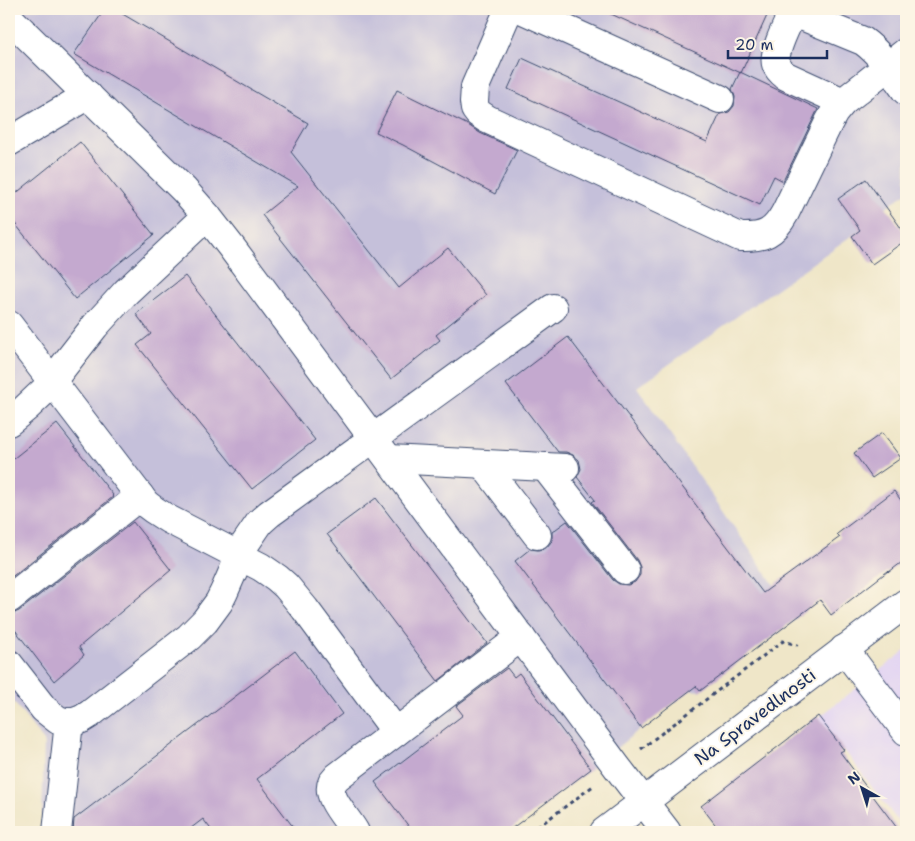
<svg xmlns="http://www.w3.org/2000/svg" width="915" height="841" font-family="'Shantell Sans',sans-serif">
  <style>
    .built { fill: #e2d4f3 }
    .industrial { fill: #c5c0da }
    .building { fill: #c4a9cf }
    .lines { fill: none; stroke-linecap: round; stroke-linejoin: round }
    .minor-casing { stroke: #3b4a6e; stroke-width: 30 }
    .path { stroke: #3b4a6e; stroke-width: 3; stroke-dasharray: 4 4; stroke-linecap: butt }
    .minor { stroke: #fff; stroke-width: 28 }
    .labels { text-anchor: middle; dominant-baseline: central; stroke-width: 4; stroke-linejoin: round; paint-order: stroke }
    .street-label { font-size: 18px; fill: #1b2f5e; stroke: #fcf5e5 }
  </style>
  <rect width="100%" height="100%" fill="#fcf5e5"/>
  <filter id="ink" filterUnits="userSpaceOnUse"><feTurbulence type="fractalNoise" baseFrequency=".02" numOctaves="2"/><feDisplacementMap in="SourceGraphic" scale="10" xChannelSelector="R" yChannelSelector="G"/><feConvolveMatrix kernelMatrix="1 2 1 2 8 2 1 2 1" color-interpolation-filters="sRGB"/></filter>
  <filter id="wash" filterUnits="userSpaceOnUse"><feTurbulence type="fractalNoise" baseFrequency=".0096" numOctaves="4" result="noise"/><feDisplacementMap in="SourceGraphic" scale="20" xChannelSelector="R" yChannelSelector="G"/><feGaussianBlur stdDeviation="1.12" result="paint"/><feColorMatrix in="noise" values="0 0 0 0 0 0 0 0 0 0 0 0 0 0 0 0 0 1.4 0 .05"/><feComposite in="paint" operator="in"/></filter>
  <g filter="url(#wash)">
    <rect width="100%" height="100%" fill="#efe6c8"/>
    <path class="built" d="M 906,650 L 906,832 L 819,717 Z"/>
    <path class="industrial" d="M 9,9 L 906,9 L 906,193 L 886,207 L 888,210 L 637,387 L 797,618 L 700,691 L 691,690 L 641,728 L 591,769 L 507,832 L 39,832 L 42,823 L 44,741 L 9,696 Z"/>
    <g id="blocks">
      <g class="building">
        <path d="M 105,9 L 114,9 L 308,123 L 291,152 L 399,288 L 448,248 L 486,295 L 436,335 L 440,340 L 391,379 L 262,215 L 298,186 L 74,54 Z"/>
        <path d="M 600,9 L 770,9 L 741,73 Z"/>
        <path d="M 522,58 L 707,142 L 720,114 L 729,112 L 734,106 L 735,97 L 732,89 L 740,72 L 818,109 L 783,181 L 774,176 L 760,205 L 508,89 Z"/>
        <path d="M 397,90 L 468,125 L 480,133 L 517,150 L 495,194 L 403,145 L 376,132 Z"/>
        <path d="M 80,142 L 154,235 L 75,299 L 9,216 L 9,199 Z"/>
        <path d="M 866,179 L 906,235 L 906,240 L 872,264 L 852,236 L 860,230 L 838,199 Z"/>
        <path d="M 185,276 L 315,440 L 252,489 L 137,345 L 151,334 L 136,314 Z"/>
        <path d="M 568,337 L 763,593 L 840,537 L 837,534 L 894,491 L 906,507 L 906,559 L 889,572 L 888,571 L 831,615 L 820,600 L 700,691 L 696,686 L 641,728 L 515,561 L 530,549 L 538,550 L 546,548 L 552,541 L 552,532 L 567,521 L 613,580 L 619,584 L 628,585 L 635,582 L 640,575 L 640,567 L 637,560 L 592,502 L 595,500 L 577,477 L 581,469 L 579,460 L 573,455 L 566,452 L 558,452 L 506,384 Z"/>
        <path d="M 57,424 L 113,495 L 112,496 L 113,497 L 9,579 L 9,462 Z"/>
        <path d="M 882,433 L 901,458 L 872,478 L 854,453 Z"/>
        <path d="M 376,498 L 487,643 L 438,681 L 327,534 Z"/>
        <path d="M 133,522 L 171,570 L 79,647 L 84,655 L 54,681 L 9,622 L 9,614 L 12,614 L 19,611 Z"/>
        <path d="M 295,651 L 342,714 L 257,779 L 297,832 L 213,832 L 203,819 L 186,832 L 73,832 L 74,819 Z"/>
        <path d="M 507,668 L 514,677 L 519,673 L 591,769 L 507,832 L 413,832 L 375,782 L 463,715 L 456,706 Z"/>
        <path d="M 818,716 L 844,750 L 840,752 L 900,832 L 721,832 L 701,806 Z"/>
      </g>
    </g>
  </g>
  <g filter="url(#ink)">
    <use href="#blocks" fill-opacity="0" stroke="#3b4a6e" stroke-width="1"/>
    <g class="lines">
      <g class="minor-casing">
        <g id="minor">
          <path d="M 509,9 L 475,87 L 474,102 L 475,109 L 478,113 L 487,119 L 740,237 C 764,238 774,233 785,213 L 829,122 L 834,113 L 843,102"/>
          <path d="M 521,9 L 720,99"/>
          <path d="M 785,9 L 863,41 C 881,54 893,73 906,91"/>
          <path d="M 793,12 C 788,23 772,54 776,64 C 778,70 782,73 786,76 L 843,102 L 906,52"/>
          <path d="M 9,18 L 184,190 L 207,216 L 232,248 L 617,767 L 667,832"/>
          <path d="M 9,142 L 88,95"/>
          <path d="M 9,325 L 146,504 L 154,510 L 168,519 L 261,567 L 277,578 L 286,586 L 305,609 L 396,732"/>
          <path d="M 9,422 L 26,408 L 45,390 L 95,326 L 126,292 L 207,216"/>
          <path d="M 389,459 L 565,468"/>
          <path d="M 483,464 L 537,535"/>
          <path d="M 545,467 L 625,570"/>
          <path d="M 9,599 L 140,496"/>
          <path d="M 844,649 L 906,731"/>
          <path d="M 9,664 L 44,709 L 58,720 L 65,722 L 74,722 L 82,719 L 90,714 L 189,637 L 205,621 L 219,602 L 224,592 L 245,544 L 260,522 L 269,514 L 553,308"/>
          <path d="M 57,832 L 69,722"/>
          <path d="M 355,832 C 349,820 325,797 332,783 C 332,783 337,777 337,777 L 521,637"/>
          <path d="M 604,832 L 906,603"/>
        </g>
      </g>
      <g class="path">
        <path d="M 641,749 L 783,641 L 798,645"/>
        <path d="M 531,832 L 593,786"/>
      </g>
      <use href="#minor" class="minor"/>
    </g>
  </g>
  <g class="labels">
    <g class="street-label">
      <text transform="translate(755 717) rotate(-37)">Na Spravedlnosti</text>
    </g>
  </g>
  <rect width="915" height="841" fill="none" stroke="#fcf5e5" stroke-width="30"/>
  <g transform="translate(862 788) rotate(321)" stroke="#fcf5e5" stroke-width="4" paint-order="stroke">
  <path d="M0-4L9 19L0 12L-9 19Z" fill="#1b2f5e"/>
  <text y="-8" font-size="14" font-weight="bold" text-anchor="middle" fill="#1b2f5e">N</text>
  </g>
  <path d="M728 50v8h99v-8" fill="none" stroke="#1b2f5e" stroke-width="2.5"/>
  <text x="735" y="50" font-size="15" fill="#1b2f5e" stroke="#fcf5e5" stroke-width="4" paint-order="stroke">20 m</text>
</svg>
